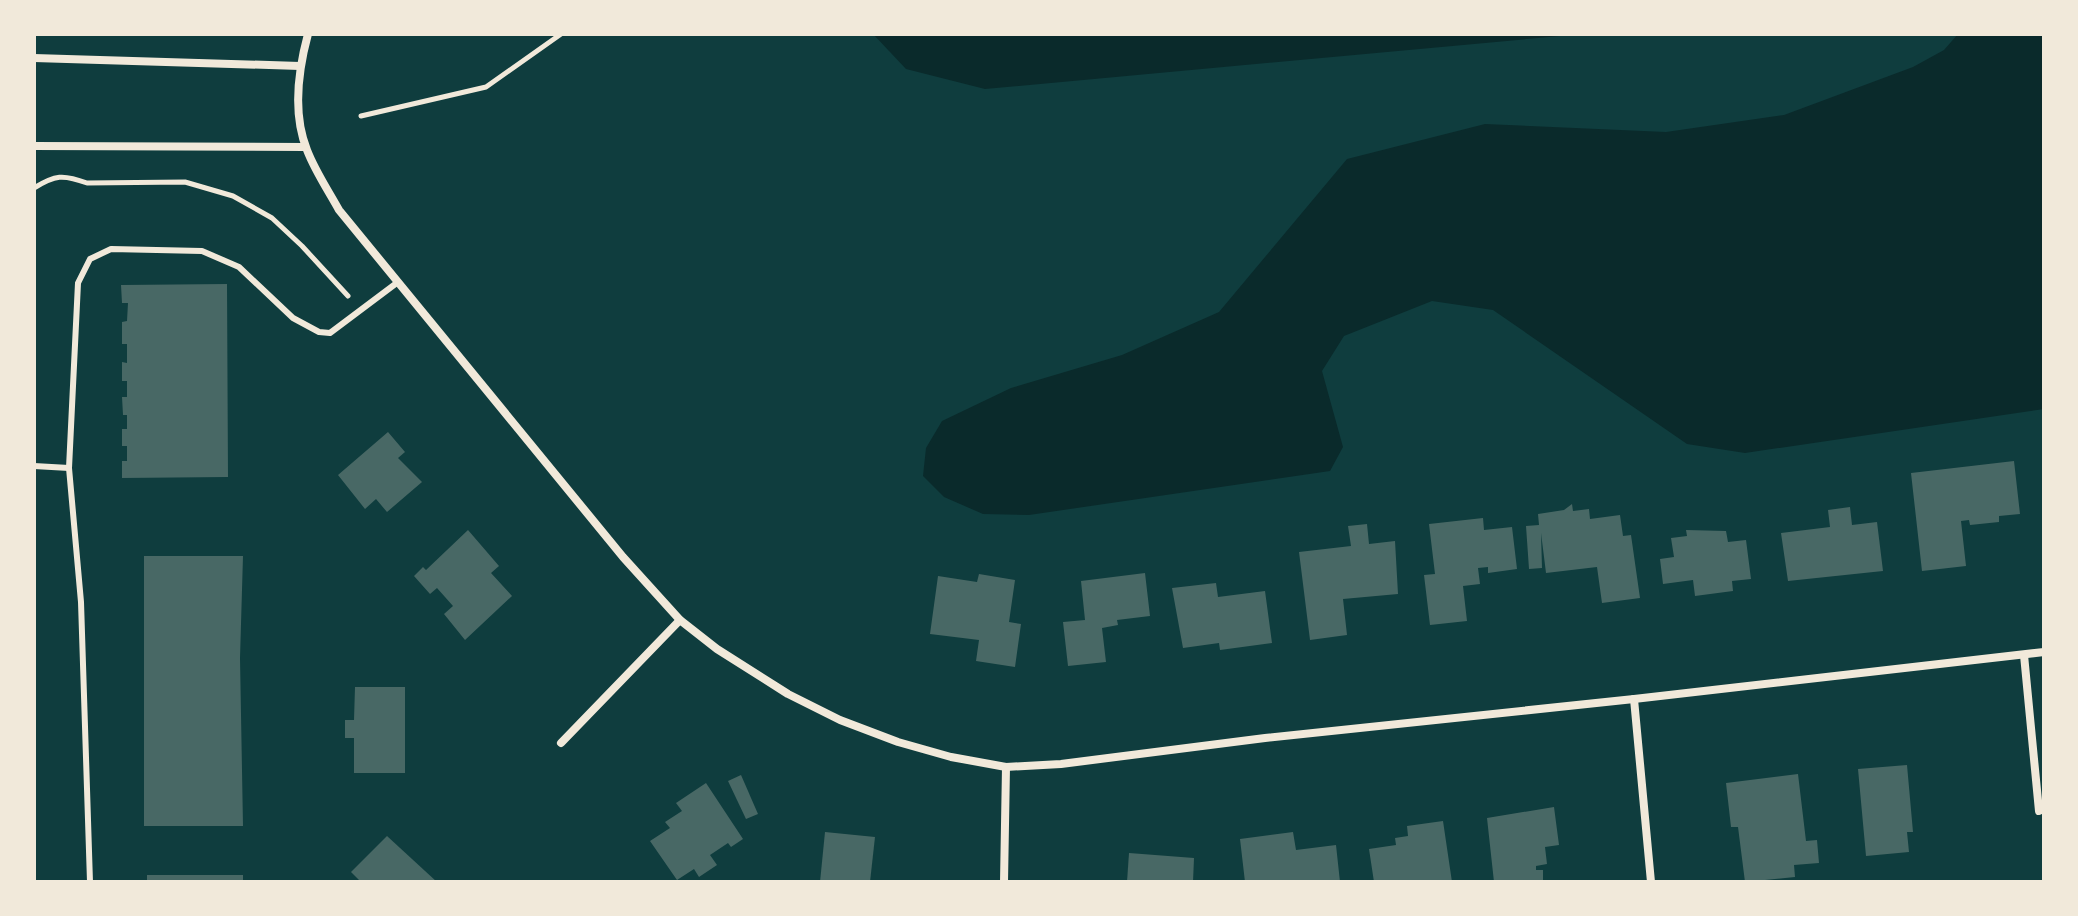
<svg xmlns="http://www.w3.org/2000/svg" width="2078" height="916" font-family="Spectral,serif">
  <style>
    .water { fill: #0a2a2b }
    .building { fill: #486865 }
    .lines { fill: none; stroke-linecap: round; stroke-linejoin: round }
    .path { stroke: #f1e9da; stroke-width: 5 }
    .service { stroke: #f1e9da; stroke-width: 6 }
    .minor { stroke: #f1e9da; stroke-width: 8 }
  </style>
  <rect width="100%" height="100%" fill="#0f3d3e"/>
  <g class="water">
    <path d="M 873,34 L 1582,34 L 985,89 L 906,69 Z"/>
    <path d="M 1958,34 L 2044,34 L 2044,409 L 1745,453 L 1687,444 L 1493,310 L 1432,301 L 1344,336 L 1322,371 L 1343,447 L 1330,471 L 1029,515 L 983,514 L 944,497 L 923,476 L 926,448 L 942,421 L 1011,388 L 1122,355 L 1219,312 L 1347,159 L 1485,124 L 1666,132 L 1784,115 L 1913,67 L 1944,50 Z"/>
  </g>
  <g class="building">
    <path d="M 227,284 L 228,477 L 122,478 L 122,461 L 127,461 L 127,446 L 122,446 L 122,429 L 127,429 L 127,415 L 123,415 L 122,397 L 127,397 L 127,381 L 122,381 L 122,362 L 127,363 L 127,344 L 122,344 L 122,322 L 127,321 L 128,303 L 122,303 L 121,285 Z"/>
    <path d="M 388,432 L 405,452 L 398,458 L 422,482 L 387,512 L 376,499 L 365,509 L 338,475 Z"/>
    <path d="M 2014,461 L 2020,514 L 1999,516 L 1999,522 L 1970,525 L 1969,520 L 1961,521 L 1966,566 L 1922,571 L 1911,473 Z"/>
    <path d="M 1572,504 L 1573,511 L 1589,509 L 1590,519 L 1620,515 L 1623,536 L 1631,535 L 1640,598 L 1602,603 L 1597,567 L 1546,573 L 1541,533 L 1542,568 L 1529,569 L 1526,526 L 1539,525 L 1538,514 L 1564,510 Z"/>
    <path d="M 1850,507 L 1852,525 L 1877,522 L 1883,571 L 1788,581 L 1781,533 L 1830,527 L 1828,510 Z"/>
    <path d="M 1483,518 L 1484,530 L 1512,527 L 1517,569 L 1488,573 L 1488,567 L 1478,568 L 1480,584 L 1463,586 L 1467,621 L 1430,625 L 1424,575 L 1435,574 L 1429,524 Z"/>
    <path d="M 1367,524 L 1369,544 L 1395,541 L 1398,594 L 1343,599 L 1347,635 L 1310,640 L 1299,552 L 1351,546 L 1348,526 Z"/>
    <path d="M 468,530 L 499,566 L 491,573 L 512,596 L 465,640 L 444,614 L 453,606 L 437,588 L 430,594 L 414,576 L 423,567 L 426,570 Z"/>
    <path d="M 1686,530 L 1726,531 L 1728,542 L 1746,540 L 1751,579 L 1732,581 L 1733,591 L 1695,596 L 1693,580 L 1663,584 L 1660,559 L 1674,557 L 1671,538 L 1687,536 Z"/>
    <path d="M 144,556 L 243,556 L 240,658 L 243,826 L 144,826 Z"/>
    <path d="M 1145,573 L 1150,616 L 1117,620 L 1118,625 L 1102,628 L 1106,662 L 1068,666 L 1063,622 L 1085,620 L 1081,581 Z"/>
    <path d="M 979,574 L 1015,580 L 1009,622 L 1021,624 L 1015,667 L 976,661 L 979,640 L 930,634 L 938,576 L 977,582 Z"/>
    <path d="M 1216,583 L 1218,597 L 1265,591 L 1272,643 L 1220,650 L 1219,643 L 1183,648 L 1172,588 Z"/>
    <path d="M 355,687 L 405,687 L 405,773 L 354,773 L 354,738 L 345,738 L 345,720 L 354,720 Z"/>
    <path d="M 1907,765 L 1913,832 L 1907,832 L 1909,852 L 1866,856 L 1858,769 Z"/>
    <path d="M 1798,774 L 1806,841 L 1817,840 L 1819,863 L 1794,865 L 1795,877 L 1745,882 L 1738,827 L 1731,827 L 1726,783 Z"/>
    <path d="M 741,775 L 758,814 L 746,819 L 728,781 Z"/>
    <path d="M 706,783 L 743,839 L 731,847 L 728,843 L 710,855 L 717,865 L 699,877 L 694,869 L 677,880 L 650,841 L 670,828 L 665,822 L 682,811 L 676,803 Z"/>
    <path d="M 1554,807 L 1559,845 L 1545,847 L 1547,864 L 1536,866 L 1536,870 L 1543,870 L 1543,882 L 1494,882 L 1487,818 Z"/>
    <path d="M 1443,821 L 1452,882 L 1374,882 L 1369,849 L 1396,845 L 1395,838 L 1408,836 L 1407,826 Z"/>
    <path d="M 825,832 L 875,837 L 870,882 L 820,882 Z"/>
    <path d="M 1293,832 L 1296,850 L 1336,845 L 1340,882 L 1245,882 L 1240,839 Z"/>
    <path d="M 387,836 L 437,882 L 361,882 L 351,872 Z"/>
    <path d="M 1129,853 L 1194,858 L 1193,882 L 1127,882 Z"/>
    <rect x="147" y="875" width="96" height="7"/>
  </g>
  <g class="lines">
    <g class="path">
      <path d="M 361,116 L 486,87 L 561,34"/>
      <path d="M 34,188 C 55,175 63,174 87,183 L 185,182 L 233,196 L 272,218 L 302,246 L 348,296"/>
    </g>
    <g class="service">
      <path d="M 34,466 L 69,468"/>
      <path d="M 90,882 L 81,602 L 69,468 L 78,283 L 90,259 L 111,249 L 202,251 L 239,267 L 293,318 L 319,332 L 330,333 L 398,282"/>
    </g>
    <g class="minor">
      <path d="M 308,34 C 298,71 292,113 307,150 C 315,171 328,190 339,210 L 623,557 L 680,620 L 717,649 L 788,694 L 840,720 L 898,742 L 951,757 L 1006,767 L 1061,764 L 1265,738 L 1634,699 L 2044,652"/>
      <path d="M 34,58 L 300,66"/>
      <path d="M 34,146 L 305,147"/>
      <path d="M 2024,655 L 2039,811"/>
      <path d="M 1634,699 L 1651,882"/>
      <path d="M 561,743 L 680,620"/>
      <path d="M 1004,882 L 1006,767"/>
    </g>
  </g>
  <rect width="2078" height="916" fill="none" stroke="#f1e9da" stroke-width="72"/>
</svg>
